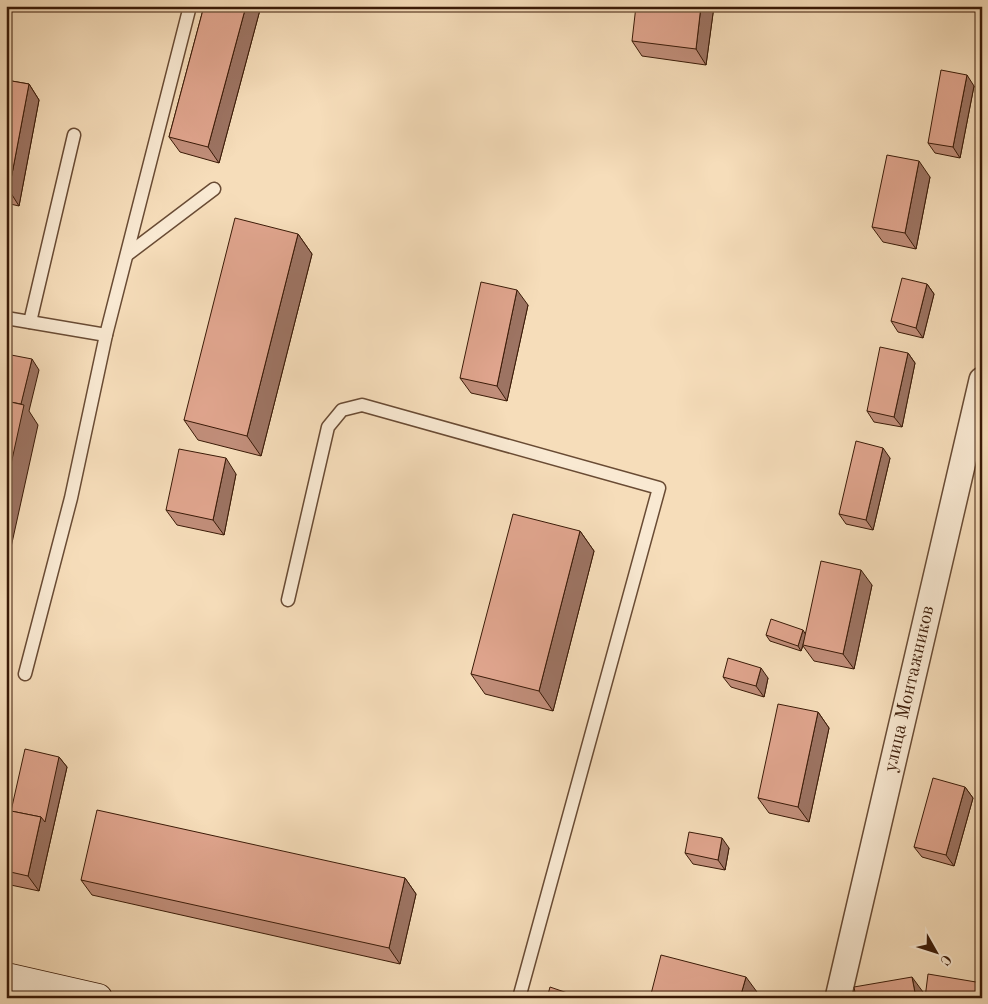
<svg xmlns="http://www.w3.org/2000/svg" width="988" height="1004" font-family="'Old Standard TT',serif">
  <style>
    .lines { fill: none; stroke-linecap: round; stroke-linejoin: round }
    .service-casing { stroke: #694b34; stroke-width: 15 }
    .minor-casing { stroke: #694b34; stroke-width: 28 }
    .secondary-casing { stroke: #3a1a07; stroke-width: 30 }
    .service { stroke: #f9e9d2; stroke-width: 12 }
    .minor { stroke: #f9e9d2; stroke-width: 25 }
    .secondary { stroke: #f9e9d2; stroke-width: 28 }
    .wall { fill: #c18e7a; stroke: #3a1a07 }
    .shaded-wall { fill: #9d7463; stroke: #3a1a07 }
    .building { fill: #e0a58e; stroke: #3a1a07 }
    .labels { text-anchor: middle; dominant-baseline: central; stroke-width: 4; stroke-linejoin: round; paint-order: stroke }
    .street-label { font-size: 19px; fill: #3a1a07; stroke: #f9e9d2 }
  </style>
  <rect width="100%" height="100%" fill="#f6ddba"/>
  <filter id="stains"><feTurbulence type="fractalNoise" baseFrequency=".004" numOctaves="4"/><feColorMatrix values="0 0 0 0 .2 0 0 0 0 .09 0 0 0 0 .02 0 0 0 .5 -.17"/></filter>
  <radialGradient id="worn" r=".72"><stop offset=".6" stop-color="#630" stop-opacity="0"/><stop offset="1" stop-color="#630" stop-opacity=".3"/></radialGradient>
  <g class="lines">
    <g class="service-casing">
      <g id="service">
        <path d="M 128,254 L 214,189"/>
        <path d="M 6,318 L 106,335"/>
        <path d="M 30,322 L 74,135"/>
        <path d="M 288,600 L 328,427 L 342,410 L 362,405 L 659,488 L 519,998"/>
        <path d="M 25,674 L 71,498 L 106,335 L 190,6"/>
      </g>
    </g>
    <g class="minor-casing">
      <path id="minor" d="M 838,998 L 982,380"/>
    </g>
    <g class="secondary-casing">
      <path id="secondary" d="M 6,977 L 98,998"/>
    </g>
    <use href="#service" class="service"/>
    <use href="#minor" class="minor"/>
    <use href="#secondary" class="secondary"/>
  </g>
  <g class="wall">
    <path d="M 204,6 L 261,6 L 219,163 L 180,152 L 169,137 Z"/>
    <path d="M 714,6 L 706,65 L 642,56 L 632,41 Z"/>
    <path d="M 6,80 L 29,84 L 39,100 L 19,206 L 6,203 Z"/>
    <path d="M 974,86 L 960,158 L 935,153 L 928,143 Z"/>
    <path d="M 930,177 L 916,249 L 883,242 L 872,227 Z"/>
    <path d="M 298,234 L 312,254 L 261,456 L 198,440 L 184,420 Z"/>
    <path d="M 927,284 L 934,294 L 923,338 L 898,332 L 891,321 Z"/>
    <path d="M 528,305 L 507,401 L 471,393 L 460,378 Z"/>
    <path d="M 908,353 L 915,363 L 902,427 L 874,422 L 867,411 Z"/>
    <path d="M 890,458 L 873,530 L 846,524 L 839,514 Z"/>
    <path d="M 236,474 L 224,535 L 177,525 L 166,510 Z"/>
    <path d="M 580,531 L 594,551 L 553,711 L 485,694 L 471,674 Z"/>
    <path d="M 872,585 L 854,669 L 814,661 L 803,646 L 801,651 L 770,641 L 766,635 L 805,633 Z"/>
    <path d="M 723,677 L 768,678 L 764,697 L 731,687 Z"/>
    <path d="M 818,712 L 829,728 L 809,822 L 769,813 L 758,798 Z"/>
    <path d="M 59,757 L 67,767 L 39,891 L 6,884 L 6,810 L 11,811 Z"/>
    <path d="M 965,787 L 973,798 L 954,866 L 922,857 L 914,847 Z"/>
    <path d="M 729,848 L 725,870 L 693,864 L 685,853 Z"/>
    <path d="M 405,878 L 416,894 L 400,964 L 92,895 L 81,880 Z"/>
  </g>
  <g class="shaded-wall">
    <path d="M 246,6 L 261,6 L 219,163 L 208,147 Z"/>
    <path d="M 701,6 L 714,6 L 706,65 L 696,49 Z"/>
    <path d="M 967,75 L 974,86 L 960,158 L 953,147 Z"/>
    <path d="M 29,84 L 39,100 L 19,206 L 9,190 Z"/>
    <path d="M 919,161 L 930,177 L 916,249 L 905,233 Z"/>
    <path d="M 298,234 L 312,254 L 261,456 L 247,436 Z"/>
    <path d="M 927,284 L 934,294 L 923,338 L 916,328 Z"/>
    <path d="M 517,290 L 528,305 L 507,401 L 497,386 Z"/>
    <path d="M 908,353 L 915,363 L 902,427 L 894,417 Z"/>
    <path d="M 32,359 L 39,370 L 29,411 L 38,425 L 6,570 L 6,487 L 19,411 Z"/>
    <path d="M 883,448 L 890,458 L 873,530 L 866,520 Z"/>
    <path d="M 226,458 L 236,474 L 224,535 L 213,520 Z"/>
    <path d="M 580,531 L 594,551 L 553,711 L 539,691 Z"/>
    <path d="M 861,570 L 872,585 L 854,669 L 843,654 Z"/>
    <path d="M 803,630 L 806,635 L 801,651 L 798,646 Z"/>
    <path d="M 761,668 L 768,678 L 764,697 L 756,686 Z"/>
    <path d="M 818,712 L 829,728 L 809,822 L 798,807 Z"/>
    <path d="M 59,757 L 67,767 L 39,891 L 28,876 L 41,817 Z"/>
    <path d="M 965,787 L 973,798 L 954,866 L 946,855 Z"/>
    <path d="M 722,838 L 729,848 L 725,870 L 718,860 Z"/>
    <path d="M 405,878 L 416,894 L 400,964 L 389,948 Z"/>
    <path d="M 746,977 L 757,992 L 755,998 L 740,998 Z"/>
    <path d="M 912,977 L 923,992 L 924,998 L 916,998 Z"/>
  </g>
  <g class="building">
    <path d="M 204,6 L 246,6 L 208,147 L 169,137 Z"/>
    <path d="M 636,6 L 701,6 L 696,49 L 632,41 Z"/>
    <path d="M 941,70 L 967,75 L 953,147 L 928,143 Z"/>
    <path d="M 6,80 L 29,84 L 9,190 L 6,190 Z"/>
    <path d="M 887,155 L 919,161 L 905,233 L 872,227 Z"/>
    <path d="M 235,218 L 298,234 L 247,436 L 184,420 Z"/>
    <path d="M 902,278 L 927,284 L 916,328 L 891,321 Z"/>
    <path d="M 481,282 L 517,290 L 497,386 L 460,378 Z"/>
    <path d="M 880,347 L 908,353 L 894,417 L 867,411 Z"/>
    <path d="M 6,354 L 32,359 L 21,404 L 6,401 Z"/>
    <path d="M 6,401 L 24,405 L 6,487 Z"/>
    <path d="M 856,441 L 883,448 L 866,520 L 839,514 Z"/>
    <path d="M 179,449 L 226,458 L 213,520 L 166,510 Z"/>
    <path d="M 513,514 L 580,531 L 539,691 L 471,674 Z"/>
    <path d="M 821,561 L 861,570 L 843,654 L 803,645 Z"/>
    <path d="M 771,619 L 803,630 L 798,646 L 766,635 Z"/>
    <path d="M 728,658 L 761,668 L 756,686 L 723,677 Z"/>
    <path d="M 778,704 L 818,712 L 798,807 L 758,798 Z"/>
    <path d="M 25,749 L 59,757 L 45,822 L 41,817 L 11,811 Z"/>
    <path d="M 933,778 L 965,787 L 946,855 L 914,847 Z"/>
    <path d="M 6,810 L 41,817 L 28,876 L 6,871 Z"/>
    <path d="M 97,810 L 405,878 L 389,948 L 81,880 Z"/>
    <path d="M 689,832 L 722,838 L 718,860 L 685,853 Z"/>
    <path d="M 661,955 L 746,977 L 740,998 L 650,998 Z"/>
    <path d="M 928,974 L 982,983 L 982,998 L 925,998 Z"/>
    <path d="M 912,977 L 916,998 L 856,998 L 854,987 Z"/>
    <path d="M 550,987 L 582,998 L 547,998 Z"/>
  </g>
  <g class="labels">
    <g class="street-label">
      <text transform="translate(910 689) rotate(-77)">улица Монтажников</text>
    </g>
  </g>
  <rect width="988" height="1004" fill="none" stroke="#f6ddba" stroke-width="25"/>
  <rect x="8" y="8" width="973" height="989" fill="none" stroke="#3a1a07" stroke-width="2.5"/>
  <rect x="12" y="12" width="963" height="979" fill="none" stroke="#3a1a07"/>
  <g transform="translate(936 952) rotate(129)" stroke="#f9e9d2" stroke-width="4" paint-order="stroke">
  <path d="M0-4L9 19L0 12L-9 19Z" fill="#3a1a07"/>
  <text y="-8" font-size="14" font-weight="bold" text-anchor="middle" fill="#3a1a07">С</text>
  </g>
  <rect width="100%" height="100%" filter="url(#stains)"/>
  <rect width="100%" height="100%" fill="url(#worn)"/>
</svg>
